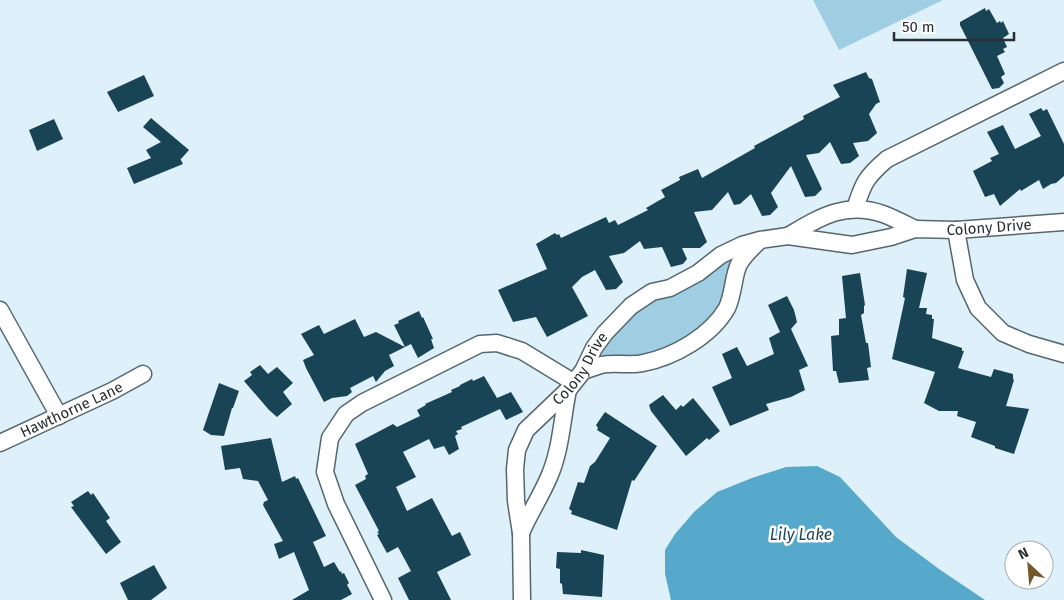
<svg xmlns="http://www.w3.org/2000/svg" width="1064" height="600" font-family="'Fira Sans',sans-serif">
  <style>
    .green { fill: #9fcde2 }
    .water { fill: #57a9cb }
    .building { fill: #184456 }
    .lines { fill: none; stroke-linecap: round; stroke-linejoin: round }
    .minor-casing { stroke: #57676e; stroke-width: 19 }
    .minor { stroke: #fff; stroke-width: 16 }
    .labels { text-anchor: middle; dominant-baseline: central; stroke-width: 5; stroke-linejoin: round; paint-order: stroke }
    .street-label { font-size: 15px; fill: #282f32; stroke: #fff }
    .water-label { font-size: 16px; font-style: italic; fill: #214555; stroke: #fff }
  </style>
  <rect width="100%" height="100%" fill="#def0f9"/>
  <g class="green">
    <path d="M 813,0 L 943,0 L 839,50 Z"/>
    <path d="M 727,257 L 733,259 L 724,301 L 704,328 L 662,353 L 603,360 L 599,356 L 605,340 L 632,313 Z"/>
  </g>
  <path class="water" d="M 817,466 L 840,477 L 896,537 L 939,569 L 985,600 L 671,600 L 665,574 L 665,550 L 675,534 L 694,512 L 717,492 L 752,478 L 786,467 Z"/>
  <g class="building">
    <path d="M 985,8 L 986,11 L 989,9 L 997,23 L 1000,21 L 1001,23 L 1003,21 L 1009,34 L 1003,38 L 1007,47 L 1003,49 L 1005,52 L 997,56 L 1005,74 L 1001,77 L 1004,83 L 999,88 L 992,89 L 960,25 L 960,22 Z"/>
    <path d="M 866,72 L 869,78 L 872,79 L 880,102 L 876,104 L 869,114 L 877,133 L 868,141 L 853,143 L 859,156 L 850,163 L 841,164 L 830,142 L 819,153 L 806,155 L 822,189 L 815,196 L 805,197 L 791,166 L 771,193 L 778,207 L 770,215 L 762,216 L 751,194 L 740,204 L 734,205 L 728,192 L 712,210 L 694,212 L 707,242 L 700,248 L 682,248 L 687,259 L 683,264 L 671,267 L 662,247 L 644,249 L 640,241 L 624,253 L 609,256 L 623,282 L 616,289 L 606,290 L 595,270 L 582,277 L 572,287 L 588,316 L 547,337 L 536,317 L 513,322 L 498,290 L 547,269 L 536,244 L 555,233 L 557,235 L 559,234 L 561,238 L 606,217 L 609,223 L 615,220 L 618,225 L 648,210 L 646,208 L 665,197 L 661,190 L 680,180 L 679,177 L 698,169 L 702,178 L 755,148 L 754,146 L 804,119 L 803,116 L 840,97 L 833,85 Z"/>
    <path d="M 144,75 L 154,96 L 118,112 L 107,92 Z"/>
    <path d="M 1041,108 L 1043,111 L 1047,109 L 1064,144 L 1064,176 L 1056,183 L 1051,184 L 1043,189 L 1039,180 L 1021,191 L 1020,189 L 1000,206 L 994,194 L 985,197 L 973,171 L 992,161 L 990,158 L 999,154 L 987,132 L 1003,125 L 1015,149 L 1041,136 L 1029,114 Z"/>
    <path d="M 151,118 L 189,150 L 181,159 L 180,158 L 183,164 L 134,184 L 127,168 L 151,158 L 146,150 L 161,142 L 143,127 Z"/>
    <path d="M 54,119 L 63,139 L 37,151 L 29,130 Z"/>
    <path d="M 907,269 L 927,273 L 919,308 L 927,308 L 926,314 L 932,315 L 932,319 L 934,319 L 932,338 L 962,348 L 962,351 L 964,351 L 958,368 L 991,377 L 994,369 L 1013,374 L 1013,379 L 1014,380 L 1006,406 L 1029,409 L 1014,454 L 995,448 L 995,446 L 971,437 L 976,422 L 957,416 L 958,411 L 939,411 L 924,403 L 935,372 L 892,359 L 905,298 L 903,297 Z"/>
    <path d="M 860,273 L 865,305 L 864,306 L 864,313 L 861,315 L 866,343 L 868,343 L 871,367 L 867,368 L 869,380 L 839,383 L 836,371 L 833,371 L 831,336 L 839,335 L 839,319 L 846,318 L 842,276 Z"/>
    <path d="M 787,296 L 794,310 L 797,322 L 791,329 L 808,366 L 799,370 L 805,390 L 791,397 L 766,404 L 769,410 L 730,426 L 712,387 L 732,378 L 722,354 L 737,347 L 747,366 L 774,354 L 769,338 L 780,332 L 768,305 Z"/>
    <path d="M 419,311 L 422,318 L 423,317 L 433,339 L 431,339 L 434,348 L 418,358 L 411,344 L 389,355 L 394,366 L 385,371 L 376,382 L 373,376 L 350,388 L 352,392 L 347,396 L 332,398 L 324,402 L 306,368 L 303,360 L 314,355 L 301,334 L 319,325 L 324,334 L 355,319 L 364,337 L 376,332 L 405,347 L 394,325 L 399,323 L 398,321 Z"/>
    <path d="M 260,365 L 268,374 L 277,367 L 293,383 L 283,392 L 292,404 L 277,417 L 269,410 L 244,381 L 252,375 L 250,372 Z"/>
    <path d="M 484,376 L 497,398 L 511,392 L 523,412 L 506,420 L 500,409 L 461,427 L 462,429 L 456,431 L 458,434 L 455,436 L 459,449 L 449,455 L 444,446 L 434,449 L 429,439 L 403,452 L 416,477 L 396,487 L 407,511 L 432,498 L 452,536 L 460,532 L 471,555 L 437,572 L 451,600 L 409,600 L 398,578 L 411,571 L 398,547 L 387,553 L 377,535 L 379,534 L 377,532 L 379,531 L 355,485 L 366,479 L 365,476 L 368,474 L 355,444 L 393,424 L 397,427 L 420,416 L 417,410 L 426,405 L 425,404 L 452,392 L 451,390 L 460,386 L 460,385 L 472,379 L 473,381 Z"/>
    <path d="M 219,383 L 239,391 L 233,408 L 232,408 L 224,436 L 211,435 L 203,430 Z"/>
    <path d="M 663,395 L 676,410 L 681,405 L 683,407 L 693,398 L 720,431 L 709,440 L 707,438 L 686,456 L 651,411 L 649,405 Z"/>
    <path d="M 605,412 L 657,446 L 634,481 L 632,480 L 617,530 L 571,514 L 572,511 L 569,509 L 578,482 L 584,483 L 590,466 L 595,462 L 610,438 L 597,430 L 598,428 L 596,425 Z"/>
    <path d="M 271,438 L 282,482 L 295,476 L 296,479 L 298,478 L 326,536 L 313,542 L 324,567 L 334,562 L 340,572 L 341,571 L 342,574 L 344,573 L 349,583 L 347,585 L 352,594 L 341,600 L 292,600 L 309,590 L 294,552 L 279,559 L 274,544 L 283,541 L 263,505 L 264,502 L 268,500 L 258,481 L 243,479 L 240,468 L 225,470 L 221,446 Z"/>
    <path d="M 88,491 L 91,495 L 93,493 L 110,518 L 106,521 L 121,542 L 106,554 L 71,507 L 74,506 L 71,502 Z"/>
    <path d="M 581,550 L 604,555 L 602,597 L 563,594 L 562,584 L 560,583 L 560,569 L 556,568 L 557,552 L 581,553 Z"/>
    <path d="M 154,565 L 167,588 L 151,600 L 128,600 L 120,583 Z"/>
  </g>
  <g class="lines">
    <g class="minor-casing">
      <g id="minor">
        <path d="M 855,209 C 863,183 866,177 887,159 L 1064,71"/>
        <path d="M 956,230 L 965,280 L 978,308 L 1003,333 L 1029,344 L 1064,354"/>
        <path d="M 788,236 C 820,217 845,201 883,214 C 894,218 905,224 915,229"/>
        <path d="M 0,310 L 59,416"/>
        <path d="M 583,371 C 589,369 595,367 601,365 C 615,362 630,366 643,363 C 674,357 711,336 727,308 C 734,293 733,276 739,264 C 744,255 752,248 759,241"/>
        <path id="s1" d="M 0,443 L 112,391 L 143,374"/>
        <path d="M 521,533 C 529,514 541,496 549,477 C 561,450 562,419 568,390"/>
        <path d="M 383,600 L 336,504 L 325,472 L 330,438 L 346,414 L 362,403 L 480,344 L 497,343 L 522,351 L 573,382"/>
        <path id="s2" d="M 522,600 L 521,533 L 516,501 L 515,469 L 517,450 L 526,430 L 568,390 L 583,371 L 594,348 L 605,333 L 631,306 L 652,292 L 670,288 L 698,273 L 721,255 L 742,245 L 760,240 L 788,236 L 852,245 L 891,237 L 915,229 L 956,230 L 1064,222"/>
      </g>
    </g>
    <use href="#minor" class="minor"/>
  </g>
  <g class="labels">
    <g class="street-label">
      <text stroke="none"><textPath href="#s2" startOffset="715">Colony Drive</textPath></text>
      <text stroke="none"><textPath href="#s2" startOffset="255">Colony Drive</textPath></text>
      <text stroke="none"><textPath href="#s1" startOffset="79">Hawthorne Lane</textPath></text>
    </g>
    <g class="water-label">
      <text x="801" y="534">Lily Lake</text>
    </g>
  </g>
  <g transform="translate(1029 565) rotate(334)"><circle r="24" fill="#ffffff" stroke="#a9acad"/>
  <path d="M0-4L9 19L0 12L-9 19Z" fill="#73572a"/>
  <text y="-8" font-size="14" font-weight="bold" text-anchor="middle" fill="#282f32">N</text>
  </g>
  <path d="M894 32v8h120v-8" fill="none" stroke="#282f32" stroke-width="2.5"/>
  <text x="902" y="32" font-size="15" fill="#282f32" stroke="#ffffff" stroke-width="4" paint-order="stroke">50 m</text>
</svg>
